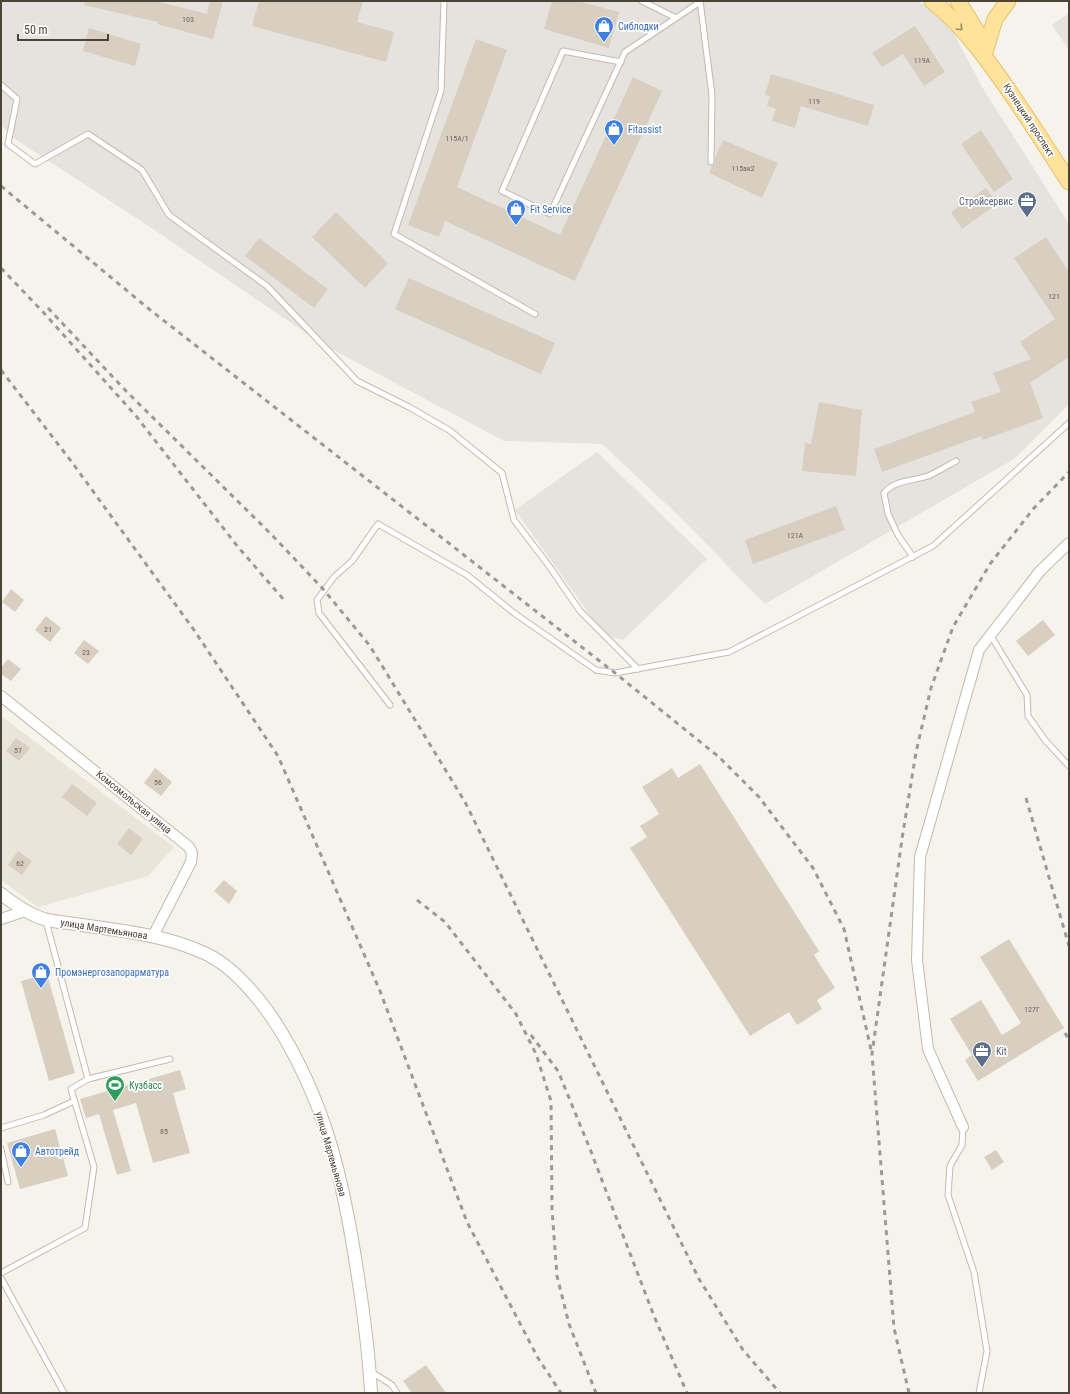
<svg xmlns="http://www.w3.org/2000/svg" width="1070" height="1394" font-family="'Roboto Condensed',sans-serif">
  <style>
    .residential { fill: #eae5da }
    .industrial { fill: #e6e2dd }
    .building { fill: #d8cfc1 }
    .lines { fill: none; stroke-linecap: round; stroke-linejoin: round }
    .service-casing { stroke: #c2bbae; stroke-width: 7 }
    .minor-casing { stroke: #c2bbae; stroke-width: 12 }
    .tertiary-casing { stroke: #c2bbae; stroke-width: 14 }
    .primary-casing { stroke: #e6c16a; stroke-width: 17 }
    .service { stroke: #fff; stroke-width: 5 }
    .minor { stroke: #fff; stroke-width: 10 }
    .tertiary { stroke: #fff; stroke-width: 12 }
    .primary { stroke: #ffe39c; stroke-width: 15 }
    .rail { stroke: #9a9a9a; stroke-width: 3; stroke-dasharray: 5 5; stroke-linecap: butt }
    .oneway { stroke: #9c8c66 }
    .labels { text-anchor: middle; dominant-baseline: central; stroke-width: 3.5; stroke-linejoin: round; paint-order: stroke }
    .number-label { font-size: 8px; fill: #6e675b }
    .shop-label { font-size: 10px; fill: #366cbe; stroke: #fff; text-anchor: start }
    .street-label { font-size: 10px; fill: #4b4439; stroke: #fff }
    .service-label { font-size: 10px; fill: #4e5e75; stroke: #fff; text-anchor: end }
    .leisure-label { font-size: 10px; fill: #27864d; stroke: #fff; text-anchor: start }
  </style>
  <rect width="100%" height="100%" fill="#f6f3ec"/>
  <path class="residential" d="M 1,716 L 174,847 L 148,876 L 38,907 L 1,880 Z"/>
  <g class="industrial">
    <path d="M 1,1 L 917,1 L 927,6 L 949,24 L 982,87 L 1069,224 L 1069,404 L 1014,459 L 765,604 L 682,519 L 602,444 L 504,441 L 322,344 L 150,227 L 12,137 L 1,125 Z"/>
    <path d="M 1069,13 L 1069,50 L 1052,25 Z"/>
    <path d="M 597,452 L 707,559 L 623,640 L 605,636 L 515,510 Z"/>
  </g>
  <g class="building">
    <path d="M 85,1 L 156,1 L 207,14 L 210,1 L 223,1 L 213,39 L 157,24 L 158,22 L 84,5 Z"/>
    <path d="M 259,1 L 363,1 L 357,22 L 394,32 L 386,62 L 252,26 Z"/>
    <path d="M 552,1 L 578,1 L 619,12 L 609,48 L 544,29 Z"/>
    <path d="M 915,26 L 945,72 L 924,86 L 903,54 L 882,67 L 872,53 Z"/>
    <path d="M 89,28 L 141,44 L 135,66 L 83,51 Z"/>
    <path d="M 476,39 L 507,50 L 457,187 L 560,235 L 633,77 L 662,91 L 575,281 L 445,221 L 439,237 L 408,225 Z"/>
    <path d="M 771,74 L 874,105 L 868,126 L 801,106 L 795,128 L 772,121 L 776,109 L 767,106 L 770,96 L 765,95 Z"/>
    <path d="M 981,130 L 1013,179 L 994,192 L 961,144 Z"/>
    <path d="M 723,140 L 778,163 L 762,198 L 709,173 L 712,166 L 715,164 L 715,158 Z"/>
    <path d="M 986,188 L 997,204 L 962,229 L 951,212 Z"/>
    <path d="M 336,212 L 388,263 L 365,288 L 312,237 Z"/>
    <path d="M 1046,237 L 1069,272 L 1069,357 L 1030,383 L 1043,418 L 983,440 L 981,436 L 882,472 L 874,449 L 975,412 L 971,402 L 1001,392 L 993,373 L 1031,359 L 1020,342 L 1055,319 L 1014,258 Z"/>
    <path d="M 259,238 L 328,289 L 314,308 L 245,256 Z"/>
    <path d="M 409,278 L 555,343 L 541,374 L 395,309 Z"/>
    <path d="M 819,402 L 862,410 L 856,476 L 802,471 L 805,443 L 811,444 Z"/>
    <path d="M 836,506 L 845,530 L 753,564 L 745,540 Z"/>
    <path d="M 11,589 L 24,600 L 15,612 L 2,602 Z"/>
    <path d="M 46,616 L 61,628 L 50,642 L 35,630 Z"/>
    <path d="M 1043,620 L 1055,635 L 1028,656 L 1016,641 Z"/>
    <path d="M 84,640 L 99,651 L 88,664 L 74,653 Z"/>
    <path d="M 8,659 L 21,669 L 11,681 L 1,674 L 1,667 Z"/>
    <path d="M 16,738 L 30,748 L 19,761 L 6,751 Z"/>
    <path d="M 700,764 L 819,951 L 814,955 L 835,988 L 817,1000 L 822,1009 L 797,1025 L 789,1012 L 750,1036 L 630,848 L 647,837 L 640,826 L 659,814 L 642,787 L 672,768 L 678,778 Z"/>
    <path d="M 155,768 L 172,782 L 161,796 L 144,783 Z"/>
    <path d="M 72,784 L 97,803 L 87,816 L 62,797 Z"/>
    <path d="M 129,828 L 143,839 L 131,855 L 117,844 Z"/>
    <path d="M 18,851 L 32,861 L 22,875 L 8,865 Z"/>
    <path d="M 224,880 L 237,891 L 229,904 L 214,891 Z"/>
    <path d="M 1009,939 L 1064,1028 L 978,1081 L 965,1060 L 972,1055 L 950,1019 L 981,1000 L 1002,1035 L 1021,1023 L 980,957 Z"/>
    <path d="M 47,974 L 75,1073 L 49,1081 L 21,981 Z"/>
    <path d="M 180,1070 L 186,1089 L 173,1093 L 190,1153 L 153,1163 L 136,1103 L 113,1110 L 131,1171 L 117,1175 L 99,1114 L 86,1118 L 80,1099 Z"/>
    <path d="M 55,1129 L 68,1176 L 20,1189 L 7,1143 Z"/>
    <path d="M 996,1150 L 1004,1162 L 992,1170 L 984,1157 Z"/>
    <path d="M 426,1365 L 446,1393 L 412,1393 L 403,1381 Z"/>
  </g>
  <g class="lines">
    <g class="service-casing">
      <g id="service">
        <path d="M 444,1 L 441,91 L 394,234 L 535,314"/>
        <path d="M 642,1 L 676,18"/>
        <path d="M 700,1 L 712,95 L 711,162"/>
        <path d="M 621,62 L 563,51 L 502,191 L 550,214 L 625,52 L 700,2"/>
        <path d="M 1,85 L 17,99 L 8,144 L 35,164 L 88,134 L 142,170 L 169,215 L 267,286 L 357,381 L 409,407 L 449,430 L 502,473 L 514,520 L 549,566 L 580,611 L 638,669"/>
        <path d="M 913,557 L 898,535 L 888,514 L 884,493 C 894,480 913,481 928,476 C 937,472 947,466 956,461"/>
        <path d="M 991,636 L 1027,695 L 1028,716 L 1045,740 L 1069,766"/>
        <path d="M 390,705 L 319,613 L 317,600 L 334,577 L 352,561 L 378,524 L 467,575 L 514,613 L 596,670 L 615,673 L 729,652 L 933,546 L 1069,423"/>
        <path d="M 88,1079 L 170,1059"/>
        <path d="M 963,1127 L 962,1145 L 950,1166 L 948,1195 L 974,1272 L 987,1351 L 979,1393"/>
        <path d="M 1,1128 L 44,1115 L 74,1101"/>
        <path d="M 1,1149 L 8,1182"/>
        <path d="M 1,1273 L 85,1228 L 94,1167 L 71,1089 L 88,1079 L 46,921"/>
        <path d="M 1,1278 L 64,1393"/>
        <path d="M 370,1371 L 392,1385 L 397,1393"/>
      </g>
    </g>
    <g class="minor-casing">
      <g id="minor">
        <path d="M 1,696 L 189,847 L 192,853 L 191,862 L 153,936"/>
        <path d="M 1,919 L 25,911"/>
        <path d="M 963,1127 L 928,1049 L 917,960 L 920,857 L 979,650 L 1040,571 L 1069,543"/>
      </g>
    </g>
    <g class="tertiary-casing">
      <path id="tertiary" d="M 1,894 C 15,904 29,915 47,920 C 58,922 70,923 82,925 C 122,931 164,935 202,952 C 231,964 255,993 273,1019 C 326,1100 344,1183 358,1277 C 364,1316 369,1354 371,1393"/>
    </g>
    <g class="primary-casing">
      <g id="primary">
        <path d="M 932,1 C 950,15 966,33 980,51 C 1013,93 1040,138 1069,182"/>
        <path d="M 958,1 L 986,46"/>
        <path d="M 985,52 L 995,19 L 1008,1"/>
      </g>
    </g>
    <use href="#service" class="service"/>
    <use href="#minor" class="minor"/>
    <use href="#tertiary" class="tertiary"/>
    <use href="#primary" class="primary"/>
    <g class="rail">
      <path d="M 1,186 L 149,309 L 615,673 L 719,757 L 759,797 L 813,868 L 844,929 L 872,1054"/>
      <path d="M 1,268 L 43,312 L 136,416 L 238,547 L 284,600"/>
      <path d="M 48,308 L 127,392 L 271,534 L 324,590 L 370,646 L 465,802 L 699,1279 L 743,1350 L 780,1393"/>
      <path d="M 1,370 L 71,461 L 194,630 L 278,756 L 380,991 L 467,1222 L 538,1358 L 561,1393"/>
      <path d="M 1026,798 L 1069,946"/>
      <path d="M 417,900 L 445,922 L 516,1014 L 536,1054 L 551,1101 L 552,1209 L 557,1276 L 569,1324 L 596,1393"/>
      <path d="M 1065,1033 L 1069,1040"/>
      <path d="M 531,1035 L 558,1071 L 590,1149 L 654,1316 L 687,1393"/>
      <path d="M 909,1393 L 894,1328 L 872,1054 L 902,839 L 916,752 L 931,688 L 953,627 L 990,564 L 1034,508 L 1069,472"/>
    </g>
  </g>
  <defs><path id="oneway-chevron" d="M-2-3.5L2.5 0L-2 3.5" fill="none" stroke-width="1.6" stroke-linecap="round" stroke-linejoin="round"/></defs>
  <use class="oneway" href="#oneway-chevron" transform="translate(960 28) rotate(46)"/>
  <defs>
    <g id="shop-pin" transform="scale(1)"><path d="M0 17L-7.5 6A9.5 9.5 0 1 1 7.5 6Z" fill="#3f7fe0" stroke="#fff"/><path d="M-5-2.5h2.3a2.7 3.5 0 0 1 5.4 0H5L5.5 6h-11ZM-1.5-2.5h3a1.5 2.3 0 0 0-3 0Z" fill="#fff"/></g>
    <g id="office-pin" transform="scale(1)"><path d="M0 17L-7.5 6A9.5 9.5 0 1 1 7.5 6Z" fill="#5c6f8a" stroke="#fff"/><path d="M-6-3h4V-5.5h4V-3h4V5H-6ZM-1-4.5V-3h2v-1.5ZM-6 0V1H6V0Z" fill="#fff"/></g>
    <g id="stadium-pin" transform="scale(1)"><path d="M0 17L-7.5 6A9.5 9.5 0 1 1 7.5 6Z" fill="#2e9e5b" stroke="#fff"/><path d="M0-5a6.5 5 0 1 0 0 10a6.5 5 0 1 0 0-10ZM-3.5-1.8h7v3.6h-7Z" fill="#fff"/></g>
  </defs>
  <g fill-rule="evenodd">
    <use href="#shop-pin" x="604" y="26"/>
    <use href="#shop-pin" x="614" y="129"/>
    <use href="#office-pin" x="1027" y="201"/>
    <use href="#shop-pin" x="516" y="209"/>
    <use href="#shop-pin" x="41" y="972"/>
    <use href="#office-pin" x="982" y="1051"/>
    <use href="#stadium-pin" x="115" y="1085"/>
    <use href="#shop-pin" x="21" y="1151"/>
  </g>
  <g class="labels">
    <g class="number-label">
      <text x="188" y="19">103</text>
      <text x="922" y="60">119А</text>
      <text x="814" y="101">119</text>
      <text x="457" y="138">115А/1</text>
      <text x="743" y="168">115ак2</text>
      <text x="1054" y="296">121</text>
      <text x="795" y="535">121А</text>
      <text x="48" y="629">21</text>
      <text x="86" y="652">23</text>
      <text x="18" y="750">57</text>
      <text x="158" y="782">56</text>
      <text x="20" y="863">62</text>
      <text x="1032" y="1009">127Г</text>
      <text x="164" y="1131">85</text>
    </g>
    <g class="shop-label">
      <text x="618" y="26">Сиблодки</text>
      <text x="628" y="129">Fitassist</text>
      <text x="530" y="209">Fit Service</text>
      <text x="55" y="972">Промэнергозапорарматура</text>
      <text x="35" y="1151">Автотрейд</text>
    </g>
    <g class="street-label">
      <text transform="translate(1029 120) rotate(57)">Кузнецкий проспект</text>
      <text transform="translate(134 802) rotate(39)">Комсомольская улица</text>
      <text transform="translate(104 929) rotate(9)">улица Мартемьянова</text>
      <text transform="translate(331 1154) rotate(74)">улица Мартемьянова</text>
    </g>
    <g class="service-label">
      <text x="1013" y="201">Стройсервис</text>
      <text x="996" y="1051" text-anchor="start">Kit</text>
    </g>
    <g class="leisure-label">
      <text x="129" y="1085">Кузбасс</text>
    </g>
  </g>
  <rect width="1070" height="1394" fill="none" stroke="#4b4439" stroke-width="4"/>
  <path d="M18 34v6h90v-6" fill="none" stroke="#4b4439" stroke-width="2"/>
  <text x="24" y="34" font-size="12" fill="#4b4439" stroke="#ffffff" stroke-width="3" paint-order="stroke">50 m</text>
</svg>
